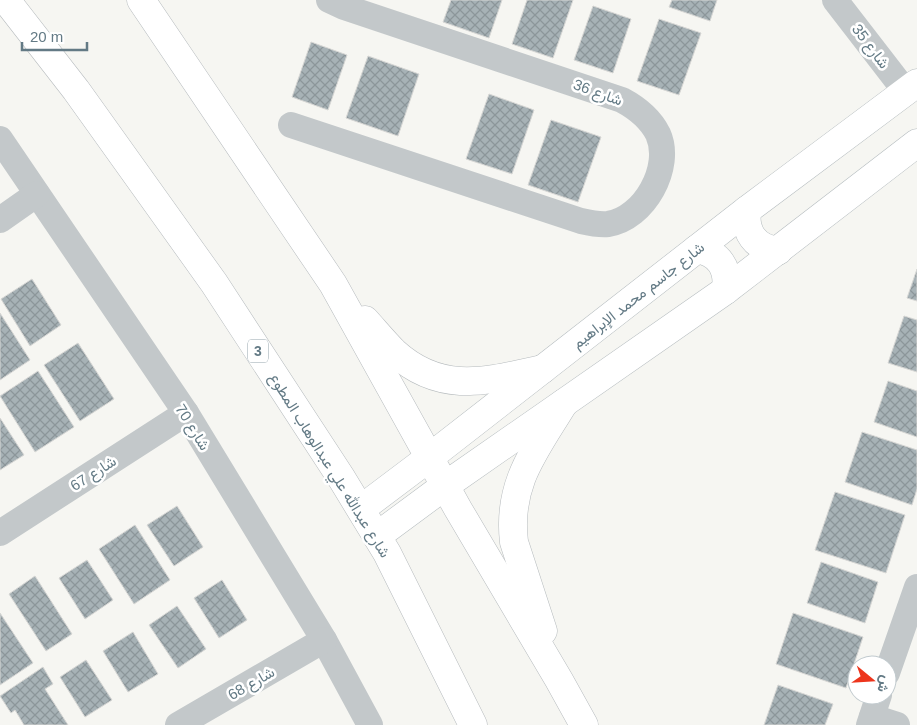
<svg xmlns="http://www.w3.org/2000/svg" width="917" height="725" font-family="Arial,Vazirmatn,sans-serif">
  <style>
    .building { fill: url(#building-cross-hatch); stroke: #d7d7d5 }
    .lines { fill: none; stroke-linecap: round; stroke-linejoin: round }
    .secondary-casing { stroke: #b5bcbf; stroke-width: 29 }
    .primary-casing { stroke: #b6bbbe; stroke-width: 29 }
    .street { stroke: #c3c8ca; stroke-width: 26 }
    .secondary { stroke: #fff; stroke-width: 28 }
    .primary { stroke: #fff; stroke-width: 28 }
    .labels { text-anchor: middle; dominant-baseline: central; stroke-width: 5; stroke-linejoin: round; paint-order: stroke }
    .shield { fill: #fff; stroke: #92a2aa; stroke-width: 1 }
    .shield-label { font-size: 14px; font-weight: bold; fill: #637a85 }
    .street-label { font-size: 15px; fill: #637a85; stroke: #fff }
  </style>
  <defs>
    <pattern id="building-cross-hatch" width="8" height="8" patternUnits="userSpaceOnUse" patternTransform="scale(1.25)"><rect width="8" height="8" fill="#a7b2b6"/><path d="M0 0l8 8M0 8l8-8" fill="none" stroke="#8c969a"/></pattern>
  </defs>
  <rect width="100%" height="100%" fill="#f6f6f2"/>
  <g class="building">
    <path d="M 451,0 L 502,0 L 489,38 L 443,22 Z"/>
    <path d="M 527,0 L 573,0 L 553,58 L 512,44 Z"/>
    <path d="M 672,0 L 717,0 L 710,21 L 669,7 Z"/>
    <path d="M 593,6 L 631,19 L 613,73 L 574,60 Z"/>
    <path d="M 659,19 L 701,33 L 679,95 L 637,81 Z"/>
    <path d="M 311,42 L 347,55 L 328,110 L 292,97 Z"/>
    <path d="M 368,56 L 419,74 L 398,136 L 346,118 Z"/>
    <path d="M 489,94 L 534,110 L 512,174 L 466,159 Z"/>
    <path d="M 551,120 L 601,137 L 578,202 L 528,185 Z"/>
    <path d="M 917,269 L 917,301 L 907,298 Z"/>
    <path d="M 32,279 L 61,325 L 30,346 L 1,299 Z"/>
    <path d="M 0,313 L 30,360 L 0,380 Z"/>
    <path d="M 904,316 L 917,320 L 917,372 L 888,363 Z"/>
    <path d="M 78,343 L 114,399 L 80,421 L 44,365 Z"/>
    <path d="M 38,371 L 74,427 L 35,452 L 0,396 Z"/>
    <path d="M 888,381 L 917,391 L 917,437 L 874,422 Z"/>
    <path d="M 0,418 L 24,455 L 0,470 Z"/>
    <path d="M 862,432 L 917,450 L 917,489 L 912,505 L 845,482 Z"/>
    <path d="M 835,492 L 905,515 L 886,573 L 815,550 Z"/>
    <path d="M 177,506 L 203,547 L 174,566 L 147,525 Z"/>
    <path d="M 135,525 L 170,580 L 134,604 L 99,549 Z"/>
    <path d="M 87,560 L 113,600 L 85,619 L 59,578 Z"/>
    <path d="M 821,562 L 878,582 L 865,623 L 807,603 Z"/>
    <path d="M 35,576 L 72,634 L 46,651 L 9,594 Z"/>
    <path d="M 222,580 L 247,620 L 219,638 L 194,598 Z"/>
    <path d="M 177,606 L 206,649 L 178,668 L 149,625 Z"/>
    <path d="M 0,613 L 33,663 L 0,685 Z"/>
    <path d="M 793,613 L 863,637 L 846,688 L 776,664 Z"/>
    <path d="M 133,632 L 158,674 L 128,692 L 103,651 Z"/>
    <path d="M 86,660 L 112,700 L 85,717 L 60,677 Z"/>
    <path d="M 43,667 L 53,684 L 45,689 L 68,725 L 24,725 L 15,710 L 11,713 L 0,696 Z"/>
    <path d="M 778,685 L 833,704 L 825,725 L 764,725 Z"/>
  </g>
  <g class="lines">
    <g class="secondary-casing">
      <g id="secondary">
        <path d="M 747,210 C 744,232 755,248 778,251"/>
        <path d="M 697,249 C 719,253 729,268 726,290"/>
        <path d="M 361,509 L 430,457 L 747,210 L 917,83"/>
        <path d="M 377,536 L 446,485 L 726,290 L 917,143"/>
      </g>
    </g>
    <g class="primary-casing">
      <g id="primary">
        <path d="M 6,0 L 76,90 L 214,283 L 342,479 L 387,553 L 473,725"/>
        <path d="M 141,0 L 333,284 L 458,509 L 559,680 L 584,725"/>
        <path d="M 365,320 C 375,331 384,342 394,352 C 441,395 487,381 543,369"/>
        <path d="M 543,631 L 514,542 C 507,483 535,451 564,403"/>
      </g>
    </g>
    <g class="street">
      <path d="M 835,0 L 906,92"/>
      <path d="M 291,125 L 581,221 C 590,223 599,225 608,224 C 644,219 673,167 658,134 C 650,118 637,108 622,100 L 344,7 L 329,0"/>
      <path d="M 0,139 L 186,413 L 324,640 L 370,725"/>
      <path d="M 0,220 L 37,194"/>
      <path d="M 0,533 L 186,413"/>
      <path d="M 887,673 L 917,587"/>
      <path d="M 872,717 L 897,725"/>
      <path d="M 178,725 L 324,640"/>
      <path d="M 869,725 L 879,695"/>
    </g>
    <use href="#secondary" class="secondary"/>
    <use href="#primary" class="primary"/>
  </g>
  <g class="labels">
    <rect class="shield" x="248" y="339.5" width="20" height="23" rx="4"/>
    <g class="shield-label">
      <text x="258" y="351">3</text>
    </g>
    <g class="street-label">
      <text transform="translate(871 46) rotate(53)">شارع 35</text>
      <text transform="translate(598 92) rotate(20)">شارع 36</text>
      <text transform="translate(638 295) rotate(-38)">شارع جاسم محمد الإبراهيم</text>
      <text transform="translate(193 427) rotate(58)">شارع 70</text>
      <text transform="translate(330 465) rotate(58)">شارع عبدالله علي عبدالوهاب المطوع</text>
      <text transform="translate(93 473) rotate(-33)">شارع 67</text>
      <text transform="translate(251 683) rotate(-30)">شارع 68</text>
    </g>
  </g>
  <g transform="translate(872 680) rotate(108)"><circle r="24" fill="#ffffff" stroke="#c1cace"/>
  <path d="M0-4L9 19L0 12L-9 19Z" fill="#ed351c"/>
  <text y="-8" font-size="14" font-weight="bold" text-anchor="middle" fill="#637a85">ش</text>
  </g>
  <path d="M22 42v8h65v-8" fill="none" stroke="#637a85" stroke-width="2.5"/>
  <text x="30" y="42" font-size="15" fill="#637a85" stroke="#ffffff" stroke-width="4" paint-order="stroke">20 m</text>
</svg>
